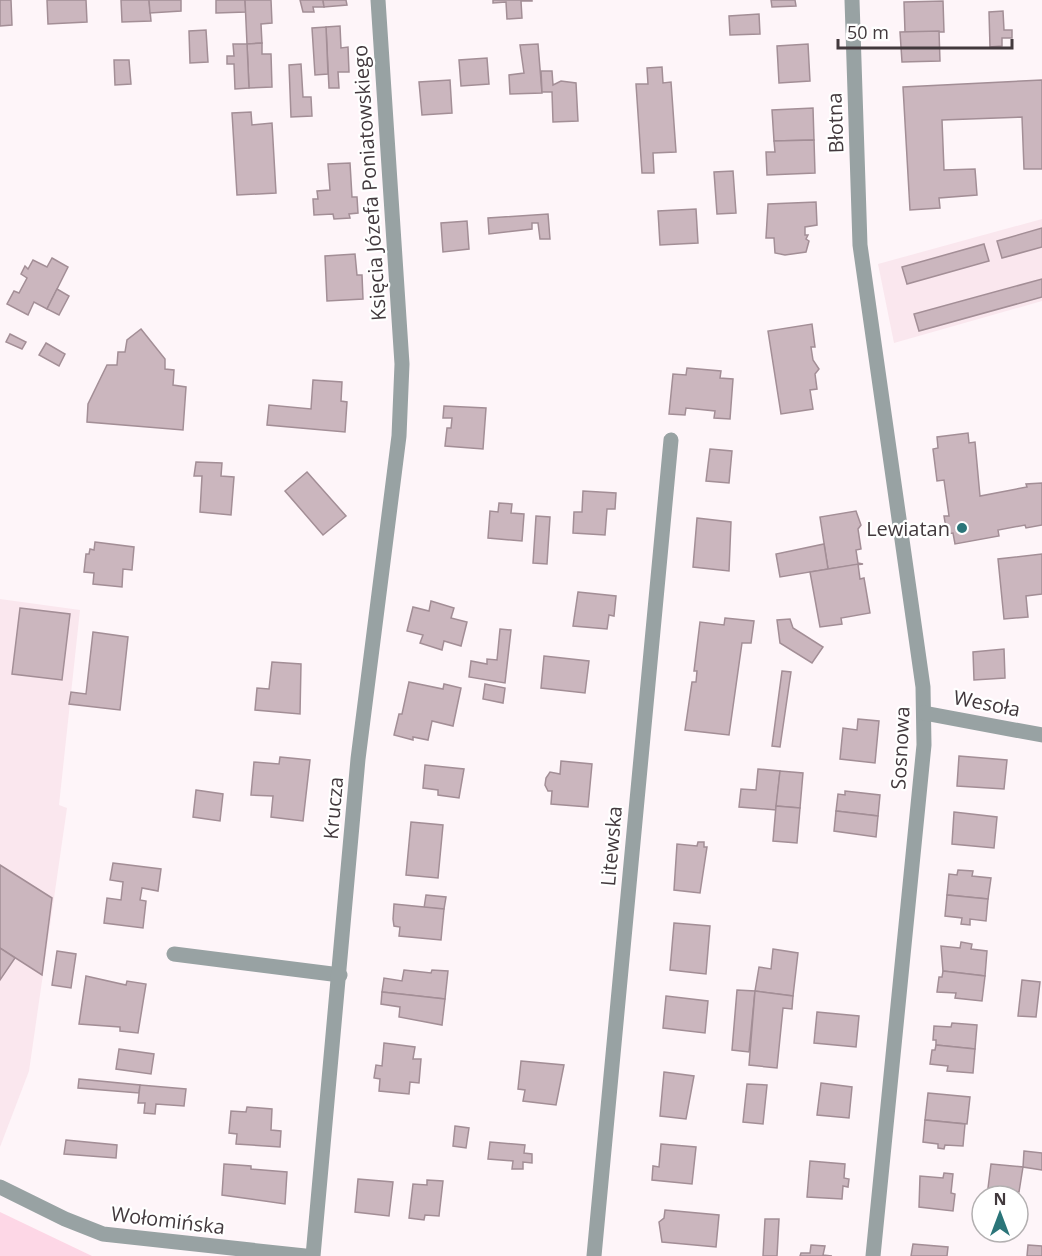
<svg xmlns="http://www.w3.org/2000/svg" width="1042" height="1256" font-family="'Open Sans',sans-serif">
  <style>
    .built { fill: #fae7ee }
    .green { fill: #fdd7e6 }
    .building { fill: #cbb6be; stroke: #a38e96; stroke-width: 1.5 }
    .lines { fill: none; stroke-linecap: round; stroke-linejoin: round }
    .minor { stroke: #98a2a3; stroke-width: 15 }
    .poi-dot { fill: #2b7579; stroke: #fff; stroke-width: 2 }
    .labels { text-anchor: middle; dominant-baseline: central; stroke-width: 4.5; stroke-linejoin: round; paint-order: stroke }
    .street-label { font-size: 20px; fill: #42393d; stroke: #fff }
    .poi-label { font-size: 20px; fill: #42393d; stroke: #fff; text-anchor: end }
  </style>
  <rect width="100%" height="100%" fill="#fef5f9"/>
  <g class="built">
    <path d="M 1042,219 L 1042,301 L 894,343 L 878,264 Z"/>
    <path d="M 0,599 L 80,610 L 59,805 L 67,808 L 29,1071 L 0,1147 Z"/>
  </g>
  <path class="green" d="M 0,1212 L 92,1256 L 0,1256 Z"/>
  <g class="building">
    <path d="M 0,0 L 11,0 L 12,25 L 0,26 Z"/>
    <path d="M 47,0 L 86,0 L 87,22 L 48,24 Z"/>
    <path d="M 121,0 L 149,0 L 151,21 L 122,22 Z"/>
    <path d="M 149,0 L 181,0 L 181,11 L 150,13 Z"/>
    <path d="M 216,0 L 245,0 L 246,12 L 216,13 Z"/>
    <path d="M 245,0 L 271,0 L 272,23 L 261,24 L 262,43 L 247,44 Z"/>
    <path d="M 300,0 L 323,0 L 324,7 L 313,7 L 314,12 L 303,12 Z"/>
    <path d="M 323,0 L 346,0 L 347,5 L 324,7 Z"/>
    <path d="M 493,0 L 532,0 L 532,1 L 521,1 L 522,18 L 507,19 L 506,2 L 493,3 Z"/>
    <path d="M 771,0 L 795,0 L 796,6 L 772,7 Z"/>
    <path d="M 943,1 L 944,32 L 905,32 L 904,2 Z"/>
    <path d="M 1003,11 L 1004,30 L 1012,30 L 1012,38 L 1002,38 L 1002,46 L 990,47 L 989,12 Z"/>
    <path d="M 759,14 L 760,34 L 730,35 L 729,16 Z"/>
    <path d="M 340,26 L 341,48 L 348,47 L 349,72 L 338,72 L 339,88 L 329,88 L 326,27 Z"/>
    <path d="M 326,27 L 328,74 L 315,75 L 312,28 Z"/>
    <path d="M 206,30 L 208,62 L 190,63 L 189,31 Z"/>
    <path d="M 939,31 L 940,61 L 902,62 L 900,32 Z"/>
    <path d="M 262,43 L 262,54 L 271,54 L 272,87 L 249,88 L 247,44 Z"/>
    <path d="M 233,44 L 247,44 L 249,88 L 235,89 L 234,64 L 227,64 L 227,56 L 234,56 Z"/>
    <path d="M 538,44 L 542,93 L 510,94 L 509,75 L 524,73 L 520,45 Z"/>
    <path d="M 808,44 L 810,81 L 779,83 L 777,46 Z"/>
    <path d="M 487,58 L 489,84 L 461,86 L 459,60 Z"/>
    <path d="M 114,60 L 129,60 L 131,84 L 115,85 Z"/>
    <path d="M 301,64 L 303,97 L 311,97 L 312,116 L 291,117 L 289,65 Z"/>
    <path d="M 662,67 L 663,83 L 671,82 L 676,152 L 653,153 L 654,173 L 642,173 L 636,84 L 648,84 L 647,68 Z"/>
    <path d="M 541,71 L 552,71 L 553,85 L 561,81 L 576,83 L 578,121 L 553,122 L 552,92 L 542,92 Z"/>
    <path d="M 450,80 L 452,113 L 422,115 L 419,82 Z"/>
    <path d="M 1042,80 L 1042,169 L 1024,169 L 1022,117 L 942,120 L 944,170 L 975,169 L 977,195 L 939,198 L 940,208 L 910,210 L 903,87 Z"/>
    <path d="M 813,108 L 814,140 L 774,141 L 772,110 Z"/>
    <path d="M 251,112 L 252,125 L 272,123 L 276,193 L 237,195 L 232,113 Z"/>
    <path d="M 814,140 L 815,173 L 767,175 L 766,152 L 775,152 L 774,141 Z"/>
    <path d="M 350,163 L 352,197 L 357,197 L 358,213 L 349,214 L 350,218 L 334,219 L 333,214 L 314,215 L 313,199 L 318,199 L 317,191 L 330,190 L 328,164 Z"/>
    <path d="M 733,171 L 736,213 L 717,214 L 714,172 Z"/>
    <path d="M 816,202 L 817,225 L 805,227 L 805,235 L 808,235 L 806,239 L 809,241 L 806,252 L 785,255 L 775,253 L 774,238 L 766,238 L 768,204 Z"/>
    <path d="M 696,209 L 698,243 L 660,245 L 658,211 Z"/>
    <path d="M 548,214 L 550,239 L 540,239 L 538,223 L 532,223 L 532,229 L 489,234 L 488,218 Z"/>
    <path d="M 467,221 L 469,249 L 443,252 L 441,223 Z"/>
    <path d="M 1042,228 L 1042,247 L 1002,258 L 997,241 Z"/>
    <path d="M 984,244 L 989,261 L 907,284 L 902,267 Z"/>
    <path d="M 355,254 L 357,275 L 362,275 L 363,299 L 327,301 L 325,256 Z"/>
    <path d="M 52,258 L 68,267 L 47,309 L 34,302 L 28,315 L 7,304 L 14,291 L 19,293 L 27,278 L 21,274 L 25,266 L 28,269 L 33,260 L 47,267 Z"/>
    <path d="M 1042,279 L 1042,297 L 919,331 L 914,314 Z"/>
    <path d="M 57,289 L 69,296 L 59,315 L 47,309 Z"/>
    <path d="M 812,324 L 815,347 L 811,347 L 813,360 L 819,369 L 815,374 L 817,389 L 810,390 L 813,409 L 781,414 L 768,331 Z"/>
    <path d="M 141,329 L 165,359 L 165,369 L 174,370 L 173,385 L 186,387 L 183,430 L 87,422 L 88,404 L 107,365 L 117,365 L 118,352 L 125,352 L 127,340 Z"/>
    <path d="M 10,334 L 26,342 L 22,349 L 6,342 Z"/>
    <path d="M 46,343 L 65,354 L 59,366 L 39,355 Z"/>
    <path d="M 687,368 L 721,371 L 720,378 L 733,379 L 730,419 L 714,418 L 715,411 L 686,408 L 685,415 L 669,414 L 673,374 L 686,375 Z"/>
    <path d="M 313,380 L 342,382 L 341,401 L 347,402 L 345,432 L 267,425 L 269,405 L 311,409 Z"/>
    <path d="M 444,406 L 486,408 L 483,449 L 445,446 L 447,428 L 451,428 L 452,418 L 443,418 Z"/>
    <path d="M 968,433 L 969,443 L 975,442 L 980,496 L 1027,487 L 1026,484 L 1042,483 L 1042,525 L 1026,528 L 1025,525 L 998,530 L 999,536 L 955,544 L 953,533 L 947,534 L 944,516 L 949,516 L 944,480 L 937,481 L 933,449 L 938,448 L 937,437 Z"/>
    <path d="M 710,449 L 732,451 L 729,483 L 706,481 Z"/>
    <path d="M 196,462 L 222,463 L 221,476 L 234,477 L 231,515 L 200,512 L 202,476 L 194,476 Z"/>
    <path d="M 307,472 L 346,516 L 323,535 L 285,491 Z"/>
    <path d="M 583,491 L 616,493 L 615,509 L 607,509 L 605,535 L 573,533 L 574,512 L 582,512 Z"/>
    <path d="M 499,503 L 512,504 L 511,513 L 524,514 L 522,541 L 488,538 L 490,511 L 498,512 Z"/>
    <path d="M 856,511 L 861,525 L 858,529 L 861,549 L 856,550 L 858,563 L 863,564 L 828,569 L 820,517 Z"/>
    <path d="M 536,516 L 550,517 L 547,564 L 533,563 Z"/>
    <path d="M 697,518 L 731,522 L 729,571 L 693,567 Z"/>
    <path d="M 95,542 L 134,547 L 132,570 L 123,569 L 122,587 L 93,584 L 94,573 L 84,572 L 86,554 L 89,554 L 90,549 L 94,550 Z"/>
    <path d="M 824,544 L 828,569 L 780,577 L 776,554 Z"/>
    <path d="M 1042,554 L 1042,594 L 1026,596 L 1028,617 L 1004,619 L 998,559 Z"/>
    <path d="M 858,564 L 860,579 L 864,578 L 870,613 L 841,618 L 842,624 L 820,627 L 810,572 Z"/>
    <path d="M 578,592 L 616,596 L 614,616 L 609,615 L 607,629 L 573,626 Z"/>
    <path d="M 431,601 L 454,608 L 451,618 L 467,622 L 461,646 L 444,641 L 442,650 L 420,643 L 423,635 L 407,631 L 413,607 L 429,611 Z"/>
    <path d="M 20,608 L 70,614 L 62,680 L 12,674 Z"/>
    <path d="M 725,618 L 754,621 L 751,643 L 742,643 L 729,735 L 685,730 L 692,682 L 696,682 L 697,671 L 694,671 L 700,622 L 724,625 Z"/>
    <path d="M 790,619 L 793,628 L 823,647 L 812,663 L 780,643 L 777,620 Z"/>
    <path d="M 500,629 L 511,630 L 505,683 L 469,677 L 471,661 L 487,664 L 487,659 L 497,660 Z"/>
    <path d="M 93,632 L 128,637 L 120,710 L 69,704 L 71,692 L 86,694 Z"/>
    <path d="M 1004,649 L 1005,678 L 974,680 L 973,652 Z"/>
    <path d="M 544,656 L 589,661 L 585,693 L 541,688 Z"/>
    <path d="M 272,662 L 301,664 L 300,714 L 255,710 L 257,688 L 269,689 Z"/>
    <path d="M 782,671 L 791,672 L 780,747 L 772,746 Z"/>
    <path d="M 409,682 L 443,689 L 444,684 L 461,688 L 453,726 L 432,721 L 428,740 L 413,737 L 413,740 L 394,735 L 399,714 L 402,714 Z"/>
    <path d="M 485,684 L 505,688 L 503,703 L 483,699 Z"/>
    <path d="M 858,719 L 879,721 L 875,763 L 840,759 L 843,728 L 857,730 Z"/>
    <path d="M 959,756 L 1007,760 L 1004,789 L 957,786 Z"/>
    <path d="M 280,757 L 310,760 L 303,821 L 271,817 L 273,796 L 251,795 L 254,762 L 279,764 Z"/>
    <path d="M 561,761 L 592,764 L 588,807 L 551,804 L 552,791 L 548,791 L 545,785 L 546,778 L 550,772 L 560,774 Z"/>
    <path d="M 425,765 L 464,769 L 459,798 L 438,795 L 438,790 L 423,788 Z"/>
    <path d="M 758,769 L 780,771 L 776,810 L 739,807 L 741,789 L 756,790 Z"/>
    <path d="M 780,771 L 803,773 L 800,808 L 776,806 Z"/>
    <path d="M 196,790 L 223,794 L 220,821 L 193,817 Z"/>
    <path d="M 845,791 L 880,795 L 878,816 L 836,811 L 838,794 L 845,795 Z"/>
    <path d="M 776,806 L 800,808 L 797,843 L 773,841 Z"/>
    <path d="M 836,811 L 878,816 L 876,837 L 834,831 Z"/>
    <path d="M 954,812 L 997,817 L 994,848 L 952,844 Z"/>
    <path d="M 411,822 L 443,825 L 438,878 L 406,875 Z"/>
    <path d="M 698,842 L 704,842 L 704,847 L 707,847 L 700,893 L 674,890 L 677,844 L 697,846 Z"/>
    <path d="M 113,863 L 161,869 L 158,891 L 142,888 L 140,900 L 146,901 L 143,928 L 104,923 L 107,898 L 121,900 L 123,882 L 110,880 Z"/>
    <path d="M 0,865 L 52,898 L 42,975 L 0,948 Z"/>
    <path d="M 958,870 L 973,871 L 972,876 L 991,878 L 988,899 L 947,895 L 949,874 L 957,875 Z"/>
    <path d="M 426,895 L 446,897 L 444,909 L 424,908 Z"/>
    <path d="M 947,895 L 988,899 L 986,921 L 970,919 L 970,925 L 961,924 L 962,918 L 945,916 Z"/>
    <path d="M 394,904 L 444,909 L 441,940 L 399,936 L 400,927 L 394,926 L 393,919 Z"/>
    <path d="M 674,923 L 710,926 L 706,974 L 670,970 Z"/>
    <path d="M 961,942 L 972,944 L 971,949 L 987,951 L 985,976 L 943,971 L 941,946 L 960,948 Z"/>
    <path d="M 0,948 L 15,958 L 0,980 Z"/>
    <path d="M 773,949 L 798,953 L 793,996 L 755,991 L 759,967 L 771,969 Z"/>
    <path d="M 57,951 L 76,954 L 71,988 L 52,985 Z"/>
    <path d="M 404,970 L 431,973 L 432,970 L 448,971 L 445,999 L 382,992 L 384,978 L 402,981 Z"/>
    <path d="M 943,971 L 985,976 L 982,1001 L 955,998 L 956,993 L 937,992 L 939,977 L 942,977 Z"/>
    <path d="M 86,976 L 126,985 L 127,981 L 146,984 L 138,1033 L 120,1031 L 120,1027 L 79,1024 Z"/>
    <path d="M 1022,980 L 1040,982 L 1036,1017 L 1018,1016 Z"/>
    <path d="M 737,990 L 755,991 L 749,1052 L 732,1050 Z"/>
    <path d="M 755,991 L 793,996 L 792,1009 L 783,1008 L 777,1068 L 749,1065 Z"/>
    <path d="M 382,992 L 445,999 L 442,1025 L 399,1017 L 400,1007 L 381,1004 Z"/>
    <path d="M 666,996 L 708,1001 L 705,1033 L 663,1028 Z"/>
    <path d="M 817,1012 L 859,1016 L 856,1047 L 814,1043 Z"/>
    <path d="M 952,1023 L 977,1025 L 975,1049 L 936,1045 L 936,1040 L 933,1040 L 934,1026 L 951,1027 Z"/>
    <path d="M 384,1043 L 415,1047 L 413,1059 L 421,1059 L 419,1083 L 410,1082 L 409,1094 L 379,1091 L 380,1079 L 374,1078 L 376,1065 L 382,1066 Z"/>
    <path d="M 936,1045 L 975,1049 L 973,1073 L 947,1071 L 948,1066 L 930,1064 L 932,1050 L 935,1050 Z"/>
    <path d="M 119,1049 L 154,1054 L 151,1074 L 116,1069 Z"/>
    <path d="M 521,1061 L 564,1065 L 556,1105 L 523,1101 L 525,1090 L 518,1089 Z"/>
    <path d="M 664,1072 L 694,1076 L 686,1119 L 660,1116 Z"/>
    <path d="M 79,1079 L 140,1085 L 139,1093 L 78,1088 Z"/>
    <path d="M 821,1083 L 852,1087 L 849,1118 L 817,1115 Z"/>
    <path d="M 747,1084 L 767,1085 L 763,1124 L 743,1122 Z"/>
    <path d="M 140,1085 L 186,1089 L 184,1106 L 156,1104 L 155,1114 L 144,1113 L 145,1103 L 138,1103 Z"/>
    <path d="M 928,1093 L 970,1097 L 967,1124 L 925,1120 Z"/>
    <path d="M 247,1107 L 272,1109 L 271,1130 L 281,1131 L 280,1147 L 236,1144 L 237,1134 L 229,1133 L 231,1111 L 246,1112 Z"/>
    <path d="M 925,1120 L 965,1124 L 963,1146 L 945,1145 L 944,1149 L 938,1148 L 938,1144 L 923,1142 Z"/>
    <path d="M 455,1126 L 469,1128 L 466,1148 L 453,1146 Z"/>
    <path d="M 66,1140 L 117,1145 L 116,1158 L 64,1154 Z"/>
    <path d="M 490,1142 L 525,1145 L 524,1153 L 532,1154 L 532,1163 L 523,1162 L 523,1169 L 512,1169 L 513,1161 L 488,1159 Z"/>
    <path d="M 661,1144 L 696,1147 L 692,1184 L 652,1180 L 653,1166 L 659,1167 Z"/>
    <path d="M 1024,1151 L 1042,1153 L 1042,1170 L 1023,1167 Z"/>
    <path d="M 810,1161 L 845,1164 L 844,1178 L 849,1179 L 848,1187 L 843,1186 L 842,1199 L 807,1197 Z"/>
    <path d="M 224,1164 L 251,1166 L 251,1169 L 287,1172 L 285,1204 L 222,1195 Z"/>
    <path d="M 991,1164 L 1023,1167 L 1019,1192 L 988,1188 Z"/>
    <path d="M 944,1173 L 953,1174 L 951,1193 L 955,1194 L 953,1211 L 919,1207 L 920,1176 L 943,1178 Z"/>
    <path d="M 358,1179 L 393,1182 L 389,1216 L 355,1212 Z"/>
    <path d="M 427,1180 L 443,1181 L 439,1216 L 425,1215 L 424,1220 L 409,1218 L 413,1184 L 427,1185 Z"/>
    <path d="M 665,1210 L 719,1215 L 716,1247 L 662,1242 L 659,1222 L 664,1218 Z"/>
    <path d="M 765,1219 L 779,1219 L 777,1256 L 763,1256 Z"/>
    <path d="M 913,1244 L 948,1247 L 947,1256 L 911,1256 Z"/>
    <path d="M 811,1245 L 825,1246 L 823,1255 L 832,1256 L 800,1256 L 801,1253 L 810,1253 Z"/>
    <path d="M 1028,1245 L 1042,1246 L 1042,1256 L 1027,1256 Z"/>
  </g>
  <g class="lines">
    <g class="minor">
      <path d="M 852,0 L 860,245 L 923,687 L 924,745 L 873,1256"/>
      <path d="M 924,713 L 1042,735"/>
      <path d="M 174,954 L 340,975"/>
      <path d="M 0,1187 L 65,1219 L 103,1234 L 305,1256"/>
      <path d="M 313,1256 L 358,759 L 399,436 L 402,364 L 378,0"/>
      <path d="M 594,1256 L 671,440"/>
    </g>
  </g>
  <circle class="poi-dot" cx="962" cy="528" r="6"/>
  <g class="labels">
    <g class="street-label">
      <text transform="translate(835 123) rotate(-92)">Błotna</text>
      <text transform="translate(369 183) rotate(-94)">Księcia Józefa Poniatowskiego</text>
      <text transform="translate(987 703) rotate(11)">Wesoła</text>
      <text transform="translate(900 748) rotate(-87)">Sosnowa</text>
      <text transform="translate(333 808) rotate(-85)">Krucza</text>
      <text transform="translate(611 846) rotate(-85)">Litewska</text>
      <text transform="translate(168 1220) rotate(7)">Wołomińska</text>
    </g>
    <g class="poi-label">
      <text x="950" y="528">Lewiatan</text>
    </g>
  </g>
  <g transform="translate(1000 1214)"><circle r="28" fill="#ffffff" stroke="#b3b0b1" stroke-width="1.5"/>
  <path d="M0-4.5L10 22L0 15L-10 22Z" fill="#2b7579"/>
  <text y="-9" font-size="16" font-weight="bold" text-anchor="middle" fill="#42393d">N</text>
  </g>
  <path d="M838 39v9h174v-9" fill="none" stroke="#42393d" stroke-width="3"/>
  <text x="847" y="39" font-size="18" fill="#42393d" stroke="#ffffff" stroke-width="4.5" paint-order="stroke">50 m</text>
</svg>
